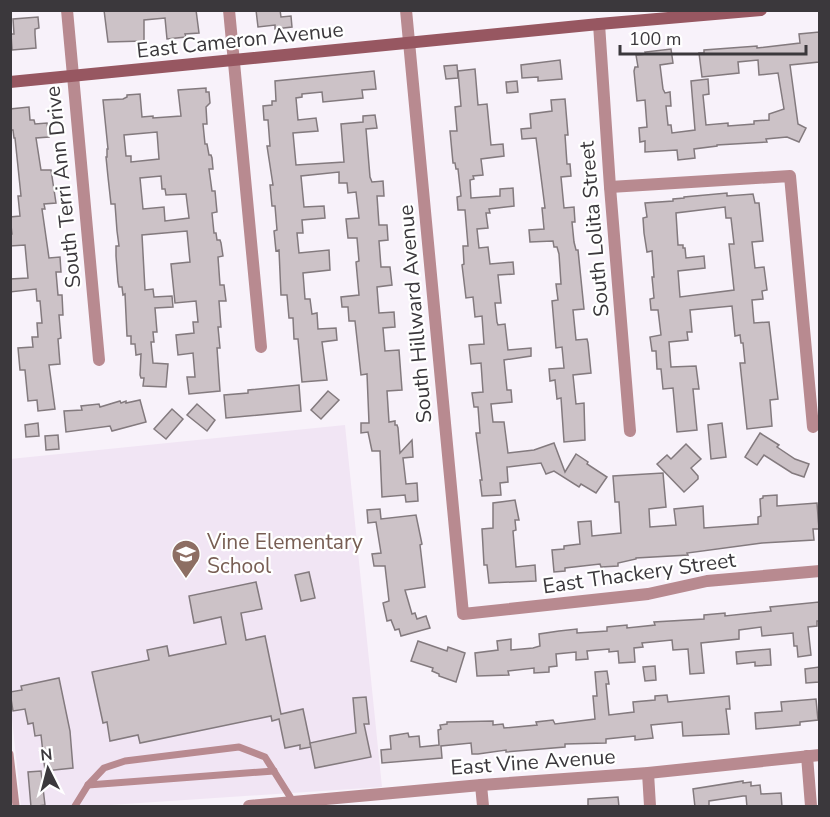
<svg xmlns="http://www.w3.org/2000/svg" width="830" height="817" font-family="'Nunito Sans',sans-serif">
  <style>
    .built { fill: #f1e5f4 }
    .building { fill: #ccc2c7; stroke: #837a7e; stroke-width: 1.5; fill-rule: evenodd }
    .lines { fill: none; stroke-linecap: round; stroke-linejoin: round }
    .service { stroke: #b88a90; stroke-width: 7 }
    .minor { stroke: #b88a90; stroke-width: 12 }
    .tertiary { stroke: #b88a90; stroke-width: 12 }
    .secondary { stroke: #975761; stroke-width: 12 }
    .labels { text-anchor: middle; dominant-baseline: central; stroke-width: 4.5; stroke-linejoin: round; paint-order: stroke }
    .street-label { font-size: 21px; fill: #3b383c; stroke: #fff }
    .education-label { font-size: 21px; fill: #785e54; stroke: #fff; text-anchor: start }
  </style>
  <rect width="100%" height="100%" fill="#f8f2fa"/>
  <path class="built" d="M 345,425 L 382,787 L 95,806 L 21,806 L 10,699 L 10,459 Z"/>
  <g class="building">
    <path d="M 104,10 L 196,10 L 199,33 L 185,34 L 186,37 L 167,39 L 165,18 L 144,20 L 144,41 L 108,42 Z"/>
    <path d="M 256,10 L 280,10 L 281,17 L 291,16 L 292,27 L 275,29 L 275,25 L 258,27 Z"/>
    <path d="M 38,17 L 39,28 L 35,29 L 35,34 L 36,48 L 12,50 L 11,34 L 14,34 L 13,19 Z"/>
    <path d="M 819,32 L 819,62 L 790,65 L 798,124 L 806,128 L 799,142 L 787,137 L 766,139 L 767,142 L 717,145 L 717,146 L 694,149 L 695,158 L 678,160 L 677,150 L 645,152 L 645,141 L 640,142 L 639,128 L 647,127 L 645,100 L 637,101 L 634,71 L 635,67 L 638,67 L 636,55 L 646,54 L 645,52 L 671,49 L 673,63 L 660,65 L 663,89 L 665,93 L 670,92 L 671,106 L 666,106 L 668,125 L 671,125 L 672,133 L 695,130 L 691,81 L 708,79 L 709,94 L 703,95 L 706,125 L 728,123 L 728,126 L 754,124 L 754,121 L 769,120 L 769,114 L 784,109 L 778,73 L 759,75 L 758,60 L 738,62 L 739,73 L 702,77 L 699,53 L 704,53 L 704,50 L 757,46 L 757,48 L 800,43 L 799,34 Z"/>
    <path d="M 560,60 L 562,79 L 538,81 L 538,77 L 522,78 L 521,65 Z"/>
    <path d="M 457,65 L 458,78 L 446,79 L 444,66 Z"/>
    <path d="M 475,69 L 478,105 L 487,104 L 491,145 L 503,144 L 504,156 L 481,159 L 483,175 L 473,176 L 474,179 L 470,180 L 471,198 L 500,196 L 500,189 L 513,188 L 514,206 L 489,209 L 490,213 L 486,213 L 488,228 L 477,229 L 479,248 L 488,247 L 490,264 L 513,262 L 514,274 L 498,275 L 501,303 L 495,303 L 497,322 L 498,325 L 505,324 L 508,350 L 531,348 L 531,356 L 504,360 L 507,390 L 511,390 L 512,402 L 491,404 L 493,422 L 504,422 L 508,453 L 534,450 L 554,443 L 565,472 L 576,454 L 588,462 L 587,464 L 607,477 L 596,493 L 581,484 L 579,487 L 554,471 L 546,474 L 541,463 L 507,467 L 508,482 L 500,483 L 501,495 L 482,496 L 480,480 L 482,480 L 476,433 L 480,433 L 478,407 L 474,407 L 472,393 L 483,392 L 481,363 L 471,364 L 469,345 L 484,344 L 482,316 L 475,317 L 473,297 L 466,298 L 462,265 L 464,264 L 463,246 L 468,246 L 465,210 L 458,210 L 457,197 L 461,196 L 458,169 L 456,169 L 455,163 L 453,163 L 450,131 L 457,131 L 455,107 L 461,106 L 458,71 Z"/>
    <path d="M 374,71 L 376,89 L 362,90 L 363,98 L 323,102 L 322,92 L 302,94 L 302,97 L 296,98 L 298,120 L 316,118 L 318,131 L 293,133 L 296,165 L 344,162 L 341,124 L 363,122 L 363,116 L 375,115 L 377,128 L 366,129 L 370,177 L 372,182 L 383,181 L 384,196 L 377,196 L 379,225 L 387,225 L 388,240 L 379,241 L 381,267 L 390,267 L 392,285 L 377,287 L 379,313 L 394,312 L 395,327 L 383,328 L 385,351 L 399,350 L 402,390 L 387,391 L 389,422 L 395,421 L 395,425 L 397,425 L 398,428 L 400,453 L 412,440 L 413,457 L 403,458 L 406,484 L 417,483 L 418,501 L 406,502 L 405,495 L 382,497 L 380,451 L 372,451 L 368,432 L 361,433 L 361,423 L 369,423 L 367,374 L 361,375 L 355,321 L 349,321 L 348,307 L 342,307 L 341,297 L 359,295 L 356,262 L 359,261 L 357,238 L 348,238 L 346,219 L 359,218 L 356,192 L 348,193 L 347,183 L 339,183 L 339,172 L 301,176 L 304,207 L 324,206 L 325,218 L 302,220 L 303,233 L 297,233 L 299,253 L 329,250 L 330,270 L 303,273 L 305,299 L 310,299 L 312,314 L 317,313 L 318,329 L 336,328 L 337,340 L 322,342 L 327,380 L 302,382 L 298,339 L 294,339 L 293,318 L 289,318 L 287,295 L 281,295 L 279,250 L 276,251 L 274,231 L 277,230 L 275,206 L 272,206 L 270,185 L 273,185 L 267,146 L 270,146 L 268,120 L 264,120 L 263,106 L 272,105 L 272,101 L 276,101 L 275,81 Z"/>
    <path d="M 517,81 L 518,92 L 507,93 L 506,82 Z"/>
    <path d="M 206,88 L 206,92 L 209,92 L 210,103 L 206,107 L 207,124 L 203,124 L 205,144 L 207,144 L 209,155 L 211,155 L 212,158 L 213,169 L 209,169 L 212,191 L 215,191 L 217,212 L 212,213 L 214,233 L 216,233 L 217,240 L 220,240 L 221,243 L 223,256 L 218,257 L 220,285 L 224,285 L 226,301 L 219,301 L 221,327 L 218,327 L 220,348 L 217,348 L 220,391 L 189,394 L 187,377 L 195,377 L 193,353 L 178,355 L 176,335 L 194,333 L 193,322 L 198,322 L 196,301 L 175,303 L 171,264 L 190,262 L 187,231 L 142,235 L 145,290 L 153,289 L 154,297 L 172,296 L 173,307 L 155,308 L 157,332 L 153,332 L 154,342 L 151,342 L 153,363 L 168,364 L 166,387 L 143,386 L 144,378 L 141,378 L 140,375 L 141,354 L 136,355 L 135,344 L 131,344 L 131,336 L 127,336 L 125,294 L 123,295 L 122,287 L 119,287 L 118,282 L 116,256 L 116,246 L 119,246 L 117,231 L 115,204 L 111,204 L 108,177 L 106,157 L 107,157 L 107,149 L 108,149 L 103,100 L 123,99 L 127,97 L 127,95 L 140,94 L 142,117 L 153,116 L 153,118 L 181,116 L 178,90 ZM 157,132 L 159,159 L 131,162 L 131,156 L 126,156 L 124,135 ZM 161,176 L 162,189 L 165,189 L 166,195 L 186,194 L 189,218 L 165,221 L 164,207 L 143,209 L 140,178 Z"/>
    <path d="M 565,99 L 568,135 L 565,135 L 567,164 L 570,164 L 571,176 L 561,177 L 564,208 L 574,207 L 575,222 L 572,222 L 574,242 L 576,250 L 578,250 L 584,309 L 573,310 L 576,340 L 587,339 L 588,343 L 591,373 L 573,375 L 576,404 L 584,403 L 585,440 L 564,442 L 561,398 L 557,399 L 555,380 L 550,381 L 549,369 L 564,368 L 562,347 L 556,348 L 552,301 L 558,300 L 556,284 L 561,284 L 559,254 L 557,247 L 554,247 L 553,241 L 530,242 L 529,230 L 544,229 L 542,208 L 545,208 L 536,138 L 522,139 L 521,129 L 531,128 L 530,114 L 552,111 L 551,100 Z"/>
    <path d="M 29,107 L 30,120 L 34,120 L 35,124 L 47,123 L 49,137 L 36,138 L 41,170 L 51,170 L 56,203 L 44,204 L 45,209 L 42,209 L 49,258 L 60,257 L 61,272 L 56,272 L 58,295 L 62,295 L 63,315 L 59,315 L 61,338 L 58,339 L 60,364 L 49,365 L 55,409 L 38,411 L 37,400 L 28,401 L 25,370 L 20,370 L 18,348 L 33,347 L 32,337 L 38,337 L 37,323 L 42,323 L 40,301 L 37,301 L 36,289 L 10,292 L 10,279 L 28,278 L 25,245 L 10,246 L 10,235 L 12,234 L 10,217 L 20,216 L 18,196 L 21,196 L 15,138 L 14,138 L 13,130 L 10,130 L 10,109 Z"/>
    <path d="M 727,193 L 727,196 L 753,194 L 755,203 L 759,203 L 763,241 L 752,242 L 755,268 L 764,267 L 767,290 L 762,291 L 763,299 L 752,300 L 754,323 L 769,322 L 778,399 L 770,400 L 772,426 L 747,429 L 740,363 L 745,363 L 743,343 L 741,343 L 740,335 L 735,336 L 732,306 L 690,310 L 692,332 L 687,332 L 688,340 L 669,342 L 671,367 L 696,366 L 699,389 L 693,389 L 697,430 L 677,432 L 673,388 L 663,389 L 661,369 L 657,369 L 656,351 L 652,351 L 650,337 L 661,335 L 658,310 L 651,310 L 650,299 L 654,298 L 652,277 L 654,277 L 652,251 L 647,252 L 644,233 L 643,218 L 647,217 L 645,203 L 673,201 L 673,199 L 684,198 L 684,197 ZM 725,207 L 726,218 L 731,218 L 734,244 L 729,244 L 734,290 L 680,297 L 678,271 L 705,268 L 704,256 L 686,258 L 685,248 L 683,248 L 683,245 L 678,245 L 676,213 Z"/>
    <path d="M 299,385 L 301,411 L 226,418 L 224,395 L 248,393 L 248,390 Z"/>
    <path d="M 328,391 L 339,400 L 321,419 L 311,410 Z"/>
    <path d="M 140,400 L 146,422 L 112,431 L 110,426 L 66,432 L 64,411 L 82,410 L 81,406 L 99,404 L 100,407 L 120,401 L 121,403 L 126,401 L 126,403 Z"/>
    <path d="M 197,404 L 215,420 L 207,431 L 187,415 Z"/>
    <path d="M 172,409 L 183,419 L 166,439 L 154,429 Z"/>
    <path d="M 38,423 L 39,436 L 26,437 L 25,425 Z"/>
    <path d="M 722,423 L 726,457 L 711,459 L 708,425 Z"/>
    <path d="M 760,433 L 779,445 L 777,447 L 795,459 L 809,464 L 804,477 L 792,473 L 764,455 L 757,465 L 745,457 Z"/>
    <path d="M 58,435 L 59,449 L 46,450 L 45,436 Z"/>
    <path d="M 686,444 L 701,459 L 691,468 L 698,476 L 698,479 L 684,492 L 657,464 L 667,455 L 671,459 Z"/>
    <path d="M 663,473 L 666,507 L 649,509 L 650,527 L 676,525 L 674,509 L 703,506 L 704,528 L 758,524 L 758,517 L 761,516 L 760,499 L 763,498 L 763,496 L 777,495 L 777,506 L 817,503 L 819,529 L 813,529 L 814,540 L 762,543 L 687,553 L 688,555 L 636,558 L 636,559 L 618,563 L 618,566 L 601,567 L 600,564 L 565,568 L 565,571 L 554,572 L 552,550 L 564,549 L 564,546 L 580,544 L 578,522 L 591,521 L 592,536 L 621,533 L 619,502 L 615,502 L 613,476 Z"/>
    <path d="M 515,500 L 519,520 L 515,520 L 516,530 L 513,531 L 516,567 L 535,565 L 536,581 L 489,583 L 487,565 L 484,565 L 482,529 L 493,528 L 493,503 Z"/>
    <path d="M 380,509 L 381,519 L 416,515 L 422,544 L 420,545 L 425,587 L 405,590 L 412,614 L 415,613 L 417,619 L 426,616 L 430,628 L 401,636 L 399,629 L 395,630 L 391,620 L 387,621 L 383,603 L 389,601 L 385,566 L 374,566 L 372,554 L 381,553 L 376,522 L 368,523 L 367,510 Z"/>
    <path d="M 309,572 L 315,598 L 301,601 L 295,575 Z"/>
    <path d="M 256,582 L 262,609 L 241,613 L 246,640 L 265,636 L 281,714 L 303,709 L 311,747 L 300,749 L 300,745 L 285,748 L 279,719 L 272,721 L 271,716 L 140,743 L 138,735 L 110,741 L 107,722 L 103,723 L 92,672 L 149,660 L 147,650 L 167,646 L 169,656 L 226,644 L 221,617 L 194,623 L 189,596 Z"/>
    <path d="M 819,602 L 819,621 L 817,621 L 817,626 L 808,627 L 811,655 L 798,657 L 797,646 L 794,646 L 793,633 L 762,636 L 761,627 L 739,630 L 739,639 L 701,643 L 704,673 L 690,674 L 688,649 L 673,650 L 672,640 L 642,643 L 643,647 L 634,648 L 635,662 L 619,663 L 618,651 L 609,652 L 609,649 L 587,651 L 588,659 L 576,660 L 576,652 L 556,654 L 557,666 L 549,667 L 549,672 L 534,673 L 534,668 L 508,671 L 509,675 L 477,676 L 475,653 L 498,650 L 497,641 L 511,639 L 511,650 L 533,648 L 540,646 L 539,634 L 559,631 L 577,629 L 577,633 L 607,631 L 607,627 L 627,625 L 627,628 L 655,625 L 654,622 L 704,619 L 704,615 L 725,613 L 725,616 L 771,611 L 770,607 Z"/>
    <path d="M 418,641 L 447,651 L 448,647 L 465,653 L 456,682 L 439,676 L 439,674 L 432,671 L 433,668 L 411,661 Z"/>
    <path d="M 770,649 L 771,665 L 755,666 L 755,662 L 737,664 L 736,652 Z"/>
    <path d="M 655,666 L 656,680 L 645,681 L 643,667 Z"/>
    <path d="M 819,667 L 819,682 L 806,683 L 805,669 Z"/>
    <path d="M 607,671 L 609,684 L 606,684 L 609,715 L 634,712 L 633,702 L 655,700 L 655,696 L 667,695 L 668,702 L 729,696 L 730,709 L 726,709 L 729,734 L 683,736 L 682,722 L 651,725 L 653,738 L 635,740 L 635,736 L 606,739 L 606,743 L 565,744 L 565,747 L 506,752 L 506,750 L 478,754 L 472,754 L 471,743 L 441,746 L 442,758 L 382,763 L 381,750 L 391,749 L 390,736 L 408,733 L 409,737 L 419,736 L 420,747 L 439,745 L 438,730 L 441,729 L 440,725 L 447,724 L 447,722 L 493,721 L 493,725 L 503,724 L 504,728 L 537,725 L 536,722 L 553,720 L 555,724 L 595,719 L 593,696 L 597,696 L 595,672 Z"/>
    <path d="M 59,678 L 70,731 L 73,768 L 45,771 L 41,735 L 35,736 L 33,723 L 28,724 L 25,709 L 13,711 L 10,692 L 22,690 L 21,686 Z"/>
    <path d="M 366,697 L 369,724 L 364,724 L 371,757 L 315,768 L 310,743 L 356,733 L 353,698 Z"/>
    <path d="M 816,699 L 818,720 L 800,722 L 800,725 L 756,729 L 755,713 L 782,711 L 781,702 Z"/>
    <path d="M 41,771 L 45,805 L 31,807 L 28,772 Z"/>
    <path d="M 743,781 L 743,783 L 751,782 L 751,786 L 760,785 L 761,794 L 781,793 L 782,807 L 747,807 L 746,796 L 743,796 L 709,801 L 709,807 L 695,807 L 693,789 Z"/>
    <path d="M 618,797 L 619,807 L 588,807 L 588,799 Z"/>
  </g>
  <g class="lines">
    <g class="service">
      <path d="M 10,754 L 16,806"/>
      <path d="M 88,785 L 274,771"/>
      <path d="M 75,806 L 88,785 L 104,768 L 125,761 L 239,747 L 265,757 L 294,803"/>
    </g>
    <g class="minor">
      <path d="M 67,10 L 99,360"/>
      <path d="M 229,10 L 261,347"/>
      <path d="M 406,10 L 463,614 L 648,594 L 707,581 L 820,571"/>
      <path d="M 599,24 L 610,187 L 630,431"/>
      <path d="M 610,187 L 790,176 L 813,427"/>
      <path d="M 807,756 L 811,806"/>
      <path d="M 648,773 L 650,806"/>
      <path d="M 481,785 L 483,806"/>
    </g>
    <path class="tertiary" d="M 249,806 L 481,785 L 648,773 L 820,755"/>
    <path class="secondary" d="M 10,82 L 599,24 L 761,10"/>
  </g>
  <defs>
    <g id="school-pin" transform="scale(1.5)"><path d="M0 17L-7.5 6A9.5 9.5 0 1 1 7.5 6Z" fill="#8d6e63" stroke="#fff"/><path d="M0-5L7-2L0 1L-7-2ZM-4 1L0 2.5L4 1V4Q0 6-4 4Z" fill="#fff"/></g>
  </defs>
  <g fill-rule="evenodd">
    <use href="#school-pin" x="186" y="554"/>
  </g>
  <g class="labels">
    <g class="street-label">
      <text transform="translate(240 40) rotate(-6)">East Cameron Avenue</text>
      <text transform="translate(63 187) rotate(-96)">South Terri Ann Drive</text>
      <text transform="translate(594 229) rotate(-95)">South Lolita Street</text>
      <text transform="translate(415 314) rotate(-95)">South Hillward Avenue</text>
      <text transform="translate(639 573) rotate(-8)">East Thackery Street</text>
      <text transform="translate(533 762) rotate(-4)">East Vine Avenue</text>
    </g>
    <g class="education-label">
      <text x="207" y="542">Vine Elementary<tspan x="207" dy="24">School</tspan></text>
    </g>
  </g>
  <rect width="830" height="817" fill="none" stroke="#3b383c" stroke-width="24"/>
  <g transform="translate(48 769) rotate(354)" stroke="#ffffff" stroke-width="4.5" paint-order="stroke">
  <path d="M0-4.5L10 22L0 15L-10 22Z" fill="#3b383c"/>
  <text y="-9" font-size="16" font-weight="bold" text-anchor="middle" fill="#3b383c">N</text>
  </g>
  <path d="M620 45v9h186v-9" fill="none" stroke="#3b383c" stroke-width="3"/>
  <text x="629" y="45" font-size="18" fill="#3b383c" stroke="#ffffff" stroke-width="4.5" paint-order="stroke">100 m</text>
</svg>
